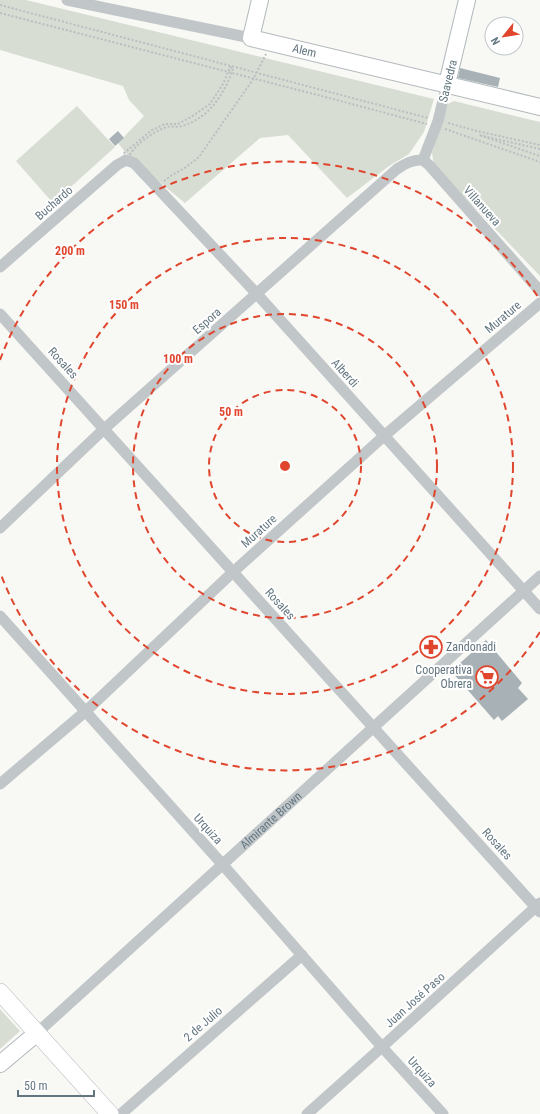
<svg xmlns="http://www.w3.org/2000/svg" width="540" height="1114" font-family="'Roboto Condensed',sans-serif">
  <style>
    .green { fill: #d8ddd4 }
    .building { fill: #a8b2b6 }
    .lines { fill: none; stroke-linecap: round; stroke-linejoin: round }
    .secondary-casing { stroke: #b1b8bc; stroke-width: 18 }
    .primary-casing { stroke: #b2b8bb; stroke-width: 18 }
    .path { stroke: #bbbec0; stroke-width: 2; stroke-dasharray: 2 2; stroke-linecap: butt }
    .minor { stroke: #c1c6c9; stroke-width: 11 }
    .secondary { stroke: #fff; stroke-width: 16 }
    .primary { stroke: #fff; stroke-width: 17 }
    .ring { fill: none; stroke: #e0462d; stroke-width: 2; stroke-dasharray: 7 5 }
    .labels { text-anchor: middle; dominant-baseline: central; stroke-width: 4; stroke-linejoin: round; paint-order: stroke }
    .street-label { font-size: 12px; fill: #637680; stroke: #fff }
    .poi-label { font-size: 12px; fill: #637680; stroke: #fff; text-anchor: start }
    .centre { fill: #e0462d; stroke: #fff; stroke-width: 2 }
    .ring-label { font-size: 12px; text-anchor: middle; font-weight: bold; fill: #e0462d; stroke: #fff; stroke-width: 4; stroke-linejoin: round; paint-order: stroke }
  </style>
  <rect width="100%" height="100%" fill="#f8f8f5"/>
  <g class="green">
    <path d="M 0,0 L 26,0 L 434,99 L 424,132 L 409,154 L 389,166 L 347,198 L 288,135 L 260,138 L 185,203 L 129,157 L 118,143 L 144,116 L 129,100 L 123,86 L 0,50 Z"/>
    <path d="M 454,101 L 540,122 L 540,276 L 434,165 L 432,153 L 448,104 Z"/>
    <path d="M 77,106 L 115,147 L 53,203 L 16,161 Z"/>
    <path d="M 0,1009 L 20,1031 L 0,1049 Z"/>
  </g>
  <g class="building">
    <path d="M 460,68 L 500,78 L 498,87 L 458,78 Z"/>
    <path d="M 118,131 L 124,138 L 115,146 L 109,139 Z"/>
    <path d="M 486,640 L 522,683 L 518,688 L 528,699 L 502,721 L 498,716 L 494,720 L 451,671 Z"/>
  </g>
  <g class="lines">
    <g class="secondary-casing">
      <g id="secondary">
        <path id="s2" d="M 260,0 L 251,38 L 540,107"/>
        <path d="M 447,84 L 467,0"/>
        <path d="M 0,1064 L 37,1033"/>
      </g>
    </g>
    <g class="primary-casing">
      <path id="primary" d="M 0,992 L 110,1114"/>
    </g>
    <g class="path">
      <path d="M 0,5 L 428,118"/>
      <path d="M 0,13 L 314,94 L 427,124"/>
      <path d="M 230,67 L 233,68 C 225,94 209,118 182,126 C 176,128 169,125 164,128 C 156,131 144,139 138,145 C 133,149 130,155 126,160 L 123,154 L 152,130 L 165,124 L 178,124 L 191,117 L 210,104 L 223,84 Z"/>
      <path d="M 448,123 L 477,131 L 540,145"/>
      <path d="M 445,129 L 540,162"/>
      <path d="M 540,149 L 479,135 L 540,156"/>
      <path d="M 164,181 L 172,175 L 186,167 L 199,157 L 254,78 L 266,54"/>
    </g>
    <g class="minor">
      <path d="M 67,0 L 251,38"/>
      <path d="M 423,160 L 438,121 L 447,84"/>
      <path d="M 0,267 L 117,165 L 126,160 L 134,163 L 257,294 L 540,609"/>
      <path d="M 0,314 L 540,912"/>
      <path d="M 0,528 L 104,429 L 397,169 C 405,164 413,159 423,160 L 429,165 L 540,291"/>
      <path d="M 0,616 L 223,865 L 382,1047 L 443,1114"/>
      <path d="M 0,784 L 86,711 L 233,572 L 384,436 L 540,303"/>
      <path id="s1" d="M 37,1033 L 540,576"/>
      <path d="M 121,1114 L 302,955"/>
      <path d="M 307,1114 L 382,1047 L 540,903"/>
    </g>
    <use href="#secondary" class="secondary"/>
    <use href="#primary" class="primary"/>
  </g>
  <g class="ring">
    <circle cx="285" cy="466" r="76"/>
    <circle cx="285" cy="466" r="152"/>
    <circle cx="285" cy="466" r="228"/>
    <path d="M540 632A304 304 0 0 1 0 572M0 360A304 304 0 0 1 540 300"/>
  </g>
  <defs>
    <g id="pharmacy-ring" transform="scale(1.15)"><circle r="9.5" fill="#fff" stroke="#e0462d" stroke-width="1.5"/><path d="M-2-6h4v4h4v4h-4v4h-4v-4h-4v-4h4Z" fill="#e0462d"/></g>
    <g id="supermarket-ring" transform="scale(1.15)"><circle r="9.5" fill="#fff" stroke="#e0462d" stroke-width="1.5"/><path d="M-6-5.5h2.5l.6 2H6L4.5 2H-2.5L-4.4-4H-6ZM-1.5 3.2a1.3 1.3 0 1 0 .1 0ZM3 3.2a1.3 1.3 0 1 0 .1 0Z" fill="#e0462d"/></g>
  </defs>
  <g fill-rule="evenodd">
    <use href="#pharmacy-ring" x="431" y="647"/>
    <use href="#supermarket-ring" x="487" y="677"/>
  </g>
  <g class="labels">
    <g class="street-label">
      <text stroke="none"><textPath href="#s2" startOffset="94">Alem</textPath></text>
      <text transform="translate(448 81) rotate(-76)">Saavedra</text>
      <text transform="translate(54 203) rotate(-41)">Buchardo</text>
      <text transform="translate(482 206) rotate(48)">Villanueva</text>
      <text transform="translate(503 317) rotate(-40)">Murature</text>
      <text transform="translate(207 321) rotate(-41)">Espora</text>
      <text transform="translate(63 363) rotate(48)">Rosales</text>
      <text transform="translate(345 373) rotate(48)">Alberdi</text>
      <text transform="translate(259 531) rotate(-42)">Murature</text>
      <text transform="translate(280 604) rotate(48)">Rosales</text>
      <text stroke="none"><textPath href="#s1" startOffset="316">Almirante Brown</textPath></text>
      <text transform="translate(208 829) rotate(48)">Urquiza</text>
      <text transform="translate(497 844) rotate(48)">Rosales</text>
      <text transform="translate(415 1000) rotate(-42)">Juan José Paso</text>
      <text transform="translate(203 1024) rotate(-41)">2 de Julio</text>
      <text transform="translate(422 1072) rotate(48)">Urquiza</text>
    </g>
    <g class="poi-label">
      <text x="446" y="647">Zandonadi</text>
      <text x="472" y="670" text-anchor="end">Cooperativa<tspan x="472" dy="14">Obrera</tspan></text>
    </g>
  </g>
  <circle cx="285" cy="466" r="6" class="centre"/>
  <g class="ring-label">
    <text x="70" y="255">200 m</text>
    <text x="124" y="309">150 m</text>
    <text x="178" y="363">100 m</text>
    <text x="231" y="416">50 m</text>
  </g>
  <g transform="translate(504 36) rotate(240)"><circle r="19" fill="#ffffff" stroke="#c1c8cc"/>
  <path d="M0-3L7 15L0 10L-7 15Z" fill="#e0462d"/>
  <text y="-6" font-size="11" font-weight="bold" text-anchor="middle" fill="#637680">N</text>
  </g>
  <path d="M18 1090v6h76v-6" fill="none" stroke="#637680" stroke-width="2"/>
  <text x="24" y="1090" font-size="12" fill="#637680" stroke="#ffffff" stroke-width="3" paint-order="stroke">50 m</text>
</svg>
